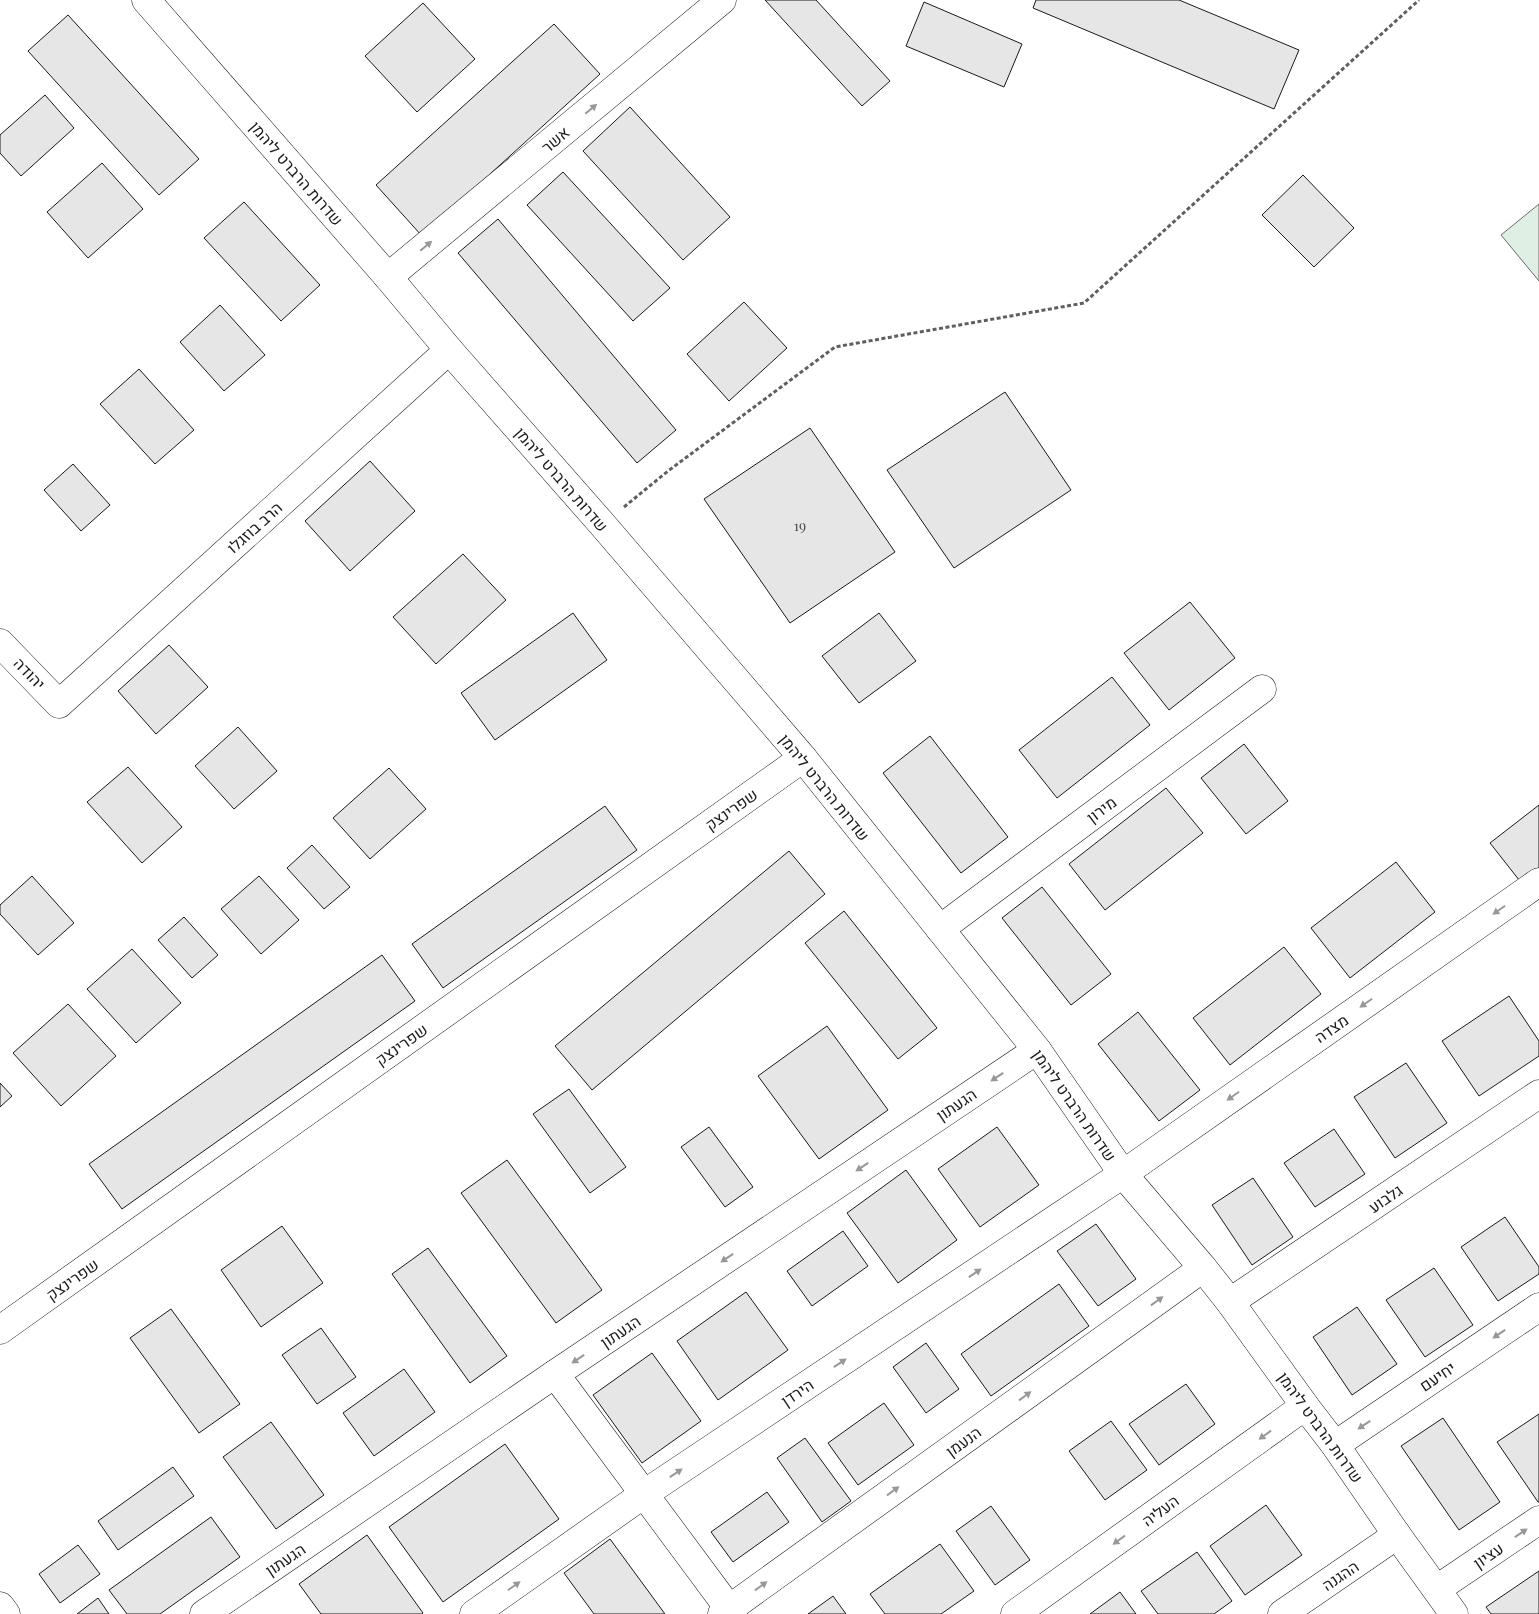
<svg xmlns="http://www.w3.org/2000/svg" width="1539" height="1614" font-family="'Playfair Display',Heebo,serif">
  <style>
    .green { fill: #e0efe3; stroke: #6a6a6a }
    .building { fill: #e6e6e6; stroke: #1a1a1a }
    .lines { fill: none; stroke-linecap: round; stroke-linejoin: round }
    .street-casing { stroke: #1a1a1a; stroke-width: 29 }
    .secondary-casing { stroke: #1a1a1a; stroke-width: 29 }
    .path { stroke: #5f5f5f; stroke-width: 3; stroke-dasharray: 4 2.5; stroke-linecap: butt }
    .street { stroke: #fff; stroke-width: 28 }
    .secondary { stroke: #fff; stroke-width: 28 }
    .oneway { fill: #989898 }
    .labels { text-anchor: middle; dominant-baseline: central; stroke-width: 4; stroke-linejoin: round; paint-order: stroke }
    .number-label { font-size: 14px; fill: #4d4d4d }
    .street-label { font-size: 16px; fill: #1a1a1a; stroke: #fff }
  </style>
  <rect width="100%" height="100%" fill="#fff"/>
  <path class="green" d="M 1539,204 L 1539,281 L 1501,235 Z"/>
  <g class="building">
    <path d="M 765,0 L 816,0 L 890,81 L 862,106 Z"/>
    <path d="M 1036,0 L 1179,0 L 1299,50 L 1274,109 L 1033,8 Z"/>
    <path d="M 924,2 L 1022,44 L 1004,87 L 906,46 Z"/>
    <path d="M 423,3 L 475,59 L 417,112 L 365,56 Z"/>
    <path d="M 68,15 L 199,159 L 159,195 L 28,51 Z"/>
    <path d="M 554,24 L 600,74 L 422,236 L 376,185 Z"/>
    <path d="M 45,95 L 74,128 L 21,176 L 0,153 L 0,135 Z"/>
    <path d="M 630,107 L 730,217 L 683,260 L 583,151 Z"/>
    <path d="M 102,163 L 143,209 L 88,258 L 47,212 Z"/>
    <path d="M 563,172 L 670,288 L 633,321 L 527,205 Z"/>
    <path d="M 1303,175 L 1354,228 L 1314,267 L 1262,215 Z"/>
    <path d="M 244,202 L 320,285 L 281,321 L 204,238 Z"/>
    <path d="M 498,219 L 676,430 L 637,463 L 458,253 Z"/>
    <path d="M 744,302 L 787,348 L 729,401 L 687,354 Z"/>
    <path d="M 220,305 L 265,355 L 224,391 L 180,342 Z"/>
    <path d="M 139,369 L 194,430 L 155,464 L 100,404 Z"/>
    <path d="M 1005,392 L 1071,490 L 954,568 L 887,470 Z"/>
    <path d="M 810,428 L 895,552 L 790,623 L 704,499 Z"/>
    <path d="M 370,461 L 415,511 L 350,571 L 305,521 Z"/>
    <path d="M 73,464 L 110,505 L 81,531 L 44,490 Z"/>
    <path d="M 463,554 L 506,600 L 436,664 L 393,617 Z"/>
    <path d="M 1190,602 L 1235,658 L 1169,710 L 1124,653 Z"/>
    <path d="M 573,613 L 607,660 L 495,740 L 461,693 Z"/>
    <path d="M 879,613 L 916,661 L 859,703 L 822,656 Z"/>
    <path d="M 169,645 L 208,687 L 156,734 L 118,691 Z"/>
    <path d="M 1112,677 L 1150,725 L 1057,798 L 1019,750 Z"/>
    <path d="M 238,727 L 277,771 L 234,809 L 195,766 Z"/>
    <path d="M 930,736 L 1008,837 L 961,873 L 883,773 Z"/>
    <path d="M 1244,744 L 1288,801 L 1246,834 L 1201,778 Z"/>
    <path d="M 128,767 L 182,827 L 142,863 L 87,802 Z"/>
    <path d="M 389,768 L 426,809 L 370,859 L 333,818 Z"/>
    <path d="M 1166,788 L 1203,833 L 1105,910 L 1069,864 Z"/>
    <path d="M 1539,805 L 1539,873 L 1523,885 L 1490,843 Z"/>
    <path d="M 605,806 L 637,850 L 443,988 L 412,944 Z"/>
    <path d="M 312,845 L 350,887 L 324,909 L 287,868 Z"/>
    <path d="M 789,851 L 825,894 L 592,1090 L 555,1046 Z"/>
    <path d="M 1396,862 L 1435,912 L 1350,978 L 1311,928 Z"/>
    <path d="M 32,876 L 74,923 L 38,955 L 0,914 L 0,905 Z"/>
    <path d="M 259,876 L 299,920 L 261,954 L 221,909 Z"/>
    <path d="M 1042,887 L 1111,974 L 1071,1005 L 1002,918 Z"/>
    <path d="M 844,911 L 937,1028 L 898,1059 L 805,943 Z"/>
    <path d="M 184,917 L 218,955 L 192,978 L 158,940 Z"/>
    <path d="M 1284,947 L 1321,994 L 1230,1065 L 1193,1018 Z"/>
    <path d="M 132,949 L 181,1003 L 136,1043 L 87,989 Z"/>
    <path d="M 382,955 L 415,1001 L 122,1209 L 89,1164 Z"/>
    <path d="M 1509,996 L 1539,1041 L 1539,1056 L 1479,1096 L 1442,1041 Z"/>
    <path d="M 68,1004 L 116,1056 L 61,1106 L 13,1053 Z"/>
    <path d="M 1138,1012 L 1200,1090 L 1159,1121 L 1098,1044 Z"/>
    <path d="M 827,1026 L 888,1110 L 819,1159 L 758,1076 Z"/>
    <path d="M 1406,1063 L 1447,1123 L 1395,1158 L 1354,1097 Z"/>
    <path d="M 0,1083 L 12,1096 L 0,1107 Z"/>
    <path d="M 569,1089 L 626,1167 L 590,1193 L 533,1114 Z"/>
    <path d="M 709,1127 L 753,1187 L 725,1207 L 681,1147 Z"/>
    <path d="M 997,1127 L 1039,1185 L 980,1227 L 938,1169 Z"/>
    <path d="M 1334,1129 L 1365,1174 L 1315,1207 L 1284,1163 Z"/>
    <path d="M 507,1160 L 602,1290 L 556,1323 L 461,1193 Z"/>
    <path d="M 906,1170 L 957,1240 L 898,1283 L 847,1213 Z"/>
    <path d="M 1253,1178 L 1293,1237 L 1252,1265 L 1212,1205 Z"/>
    <path d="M 1505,1217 L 1539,1267 L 1539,1274 L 1498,1301 L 1461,1247 Z"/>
    <path d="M 1096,1224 L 1136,1279 L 1098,1306 L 1057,1251 Z"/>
    <path d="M 282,1226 L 323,1283 L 261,1327 L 221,1270 Z"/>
    <path d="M 843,1231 L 868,1266 L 812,1306 L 787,1271 Z"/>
    <path d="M 428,1248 L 507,1356 L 470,1383 L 392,1274 Z"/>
    <path d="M 1434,1268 L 1473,1325 L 1425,1357 L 1386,1300 Z"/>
    <path d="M 1059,1284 L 1089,1326 L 991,1396 L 961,1354 Z"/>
    <path d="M 746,1292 L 788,1350 L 718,1400 L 677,1341 Z"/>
    <path d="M 1357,1307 L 1397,1364 L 1352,1395 L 1313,1337 Z"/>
    <path d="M 171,1309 L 240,1404 L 199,1433 L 130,1338 Z"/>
    <path d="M 321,1328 L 356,1377 L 317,1404 L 282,1355 Z"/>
    <path d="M 926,1343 L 959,1389 L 926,1413 L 893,1367 Z"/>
    <path d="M 652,1353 L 701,1421 L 642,1463 L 593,1395 Z"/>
    <path d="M 404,1369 L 435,1412 L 374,1456 L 343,1413 Z"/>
    <path d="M 1186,1384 L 1215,1424 L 1159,1465 L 1129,1424 Z"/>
    <path d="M 884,1403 L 914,1445 L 858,1485 L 828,1443 Z"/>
    <path d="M 1539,1414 L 1539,1502 L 1538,1502 L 1497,1442 Z"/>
    <path d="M 1443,1418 L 1500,1502 L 1459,1530 L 1401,1446 Z"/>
    <path d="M 1111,1421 L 1147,1470 L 1105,1500 L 1069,1451 Z"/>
    <path d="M 271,1422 L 324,1495 L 276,1529 L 223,1457 Z"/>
    <path d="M 805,1438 L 851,1501 L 822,1522 L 777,1458 Z"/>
    <path d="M 505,1444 L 559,1519 L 443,1602 L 389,1527 Z"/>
    <path d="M 173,1467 L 194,1496 L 118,1550 L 98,1521 Z"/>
    <path d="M 767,1492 L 789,1522 L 733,1562 L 711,1532 Z"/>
    <path d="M 1266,1505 L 1302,1555 L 1245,1595 L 1210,1546 Z"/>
    <path d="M 991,1506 L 1030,1560 L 995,1585 L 956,1531 Z"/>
    <path d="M 211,1517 L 240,1557 L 160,1614 L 127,1614 L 109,1590 Z"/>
    <path d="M 367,1535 L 423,1613 L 422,1614 L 321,1614 L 299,1584 Z"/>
    <path d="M 610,1539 L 665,1614 L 594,1614 L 564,1573 Z"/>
    <path d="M 940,1544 L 974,1591 L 941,1614 L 885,1614 L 870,1594 Z"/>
    <path d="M 78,1545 L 100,1574 L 60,1603 L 39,1574 Z"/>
    <path d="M 1197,1552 L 1232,1601 L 1214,1614 L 1158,1614 L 1141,1591 Z"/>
    <path d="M 1539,1571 L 1539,1614 L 1491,1614 L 1486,1607 Z"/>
    <path d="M 1120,1592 L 1136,1614 L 1090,1614 Z"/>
    <path d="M 833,1596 L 846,1614 L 808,1614 Z"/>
    <path d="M 98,1598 L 109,1614 L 77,1614 Z"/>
  </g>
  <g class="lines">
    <g class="street-casing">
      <g id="street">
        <path d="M 388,277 L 722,0"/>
        <path d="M 0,643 L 59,704 L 449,350"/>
        <path d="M 940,929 L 1262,689"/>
        <path d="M 1230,1302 L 1539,1094"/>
        <path d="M 555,1374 L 733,1614"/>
        <path d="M 1335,1445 L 1539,1307"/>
        <path d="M 1437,1589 L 1539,1520"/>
        <path d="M 204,1614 L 555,1374 L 1037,1050"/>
        <path d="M 474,1614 L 644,1494 L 1123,1174 L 1539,882"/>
        <path d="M 722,1614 L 1203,1268"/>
        <path d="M 1015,1614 L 1305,1406"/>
        <path d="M 1282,1614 L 1397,1535"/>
      </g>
    </g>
    <g class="secondary-casing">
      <g id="secondary">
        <path d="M 146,0 L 388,277 L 449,350 L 602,524 L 803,758 L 1037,1050 L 1123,1174 L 1203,1268 L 1230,1302 L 1305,1406 L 1335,1445 L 1397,1535 L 1454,1614"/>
        <path d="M 0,1330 L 803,758"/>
        <path d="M 0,1606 L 6,1614"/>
      </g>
    </g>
    <path class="path" d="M 624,507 L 668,471 L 835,347 L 1084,303 L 1419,0"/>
    <use href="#street" class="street"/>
    <use href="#secondary" class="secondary"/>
  </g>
  <defs><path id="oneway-solid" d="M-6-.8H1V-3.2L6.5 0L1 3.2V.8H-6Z" transform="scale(1.25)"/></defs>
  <g class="oneway">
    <use href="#oneway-solid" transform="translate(591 109) rotate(-40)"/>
    <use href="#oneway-solid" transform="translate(426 246) rotate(-40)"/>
    <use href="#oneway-solid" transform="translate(1499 910) rotate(145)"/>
    <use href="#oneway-solid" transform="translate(1366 1003) rotate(145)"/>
    <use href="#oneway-solid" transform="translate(997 1077) rotate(146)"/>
    <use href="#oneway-solid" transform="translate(1233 1096) rotate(145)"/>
    <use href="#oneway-solid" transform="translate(862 1167) rotate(146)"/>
    <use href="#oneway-solid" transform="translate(727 1258) rotate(146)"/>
    <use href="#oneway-solid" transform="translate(975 1273) rotate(-34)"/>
    <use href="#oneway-solid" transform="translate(1157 1301) rotate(-36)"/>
    <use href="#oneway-solid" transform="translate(1499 1334) rotate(146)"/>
    <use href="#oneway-solid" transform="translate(578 1359) rotate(146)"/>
    <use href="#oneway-solid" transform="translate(840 1363) rotate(-34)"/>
    <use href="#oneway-solid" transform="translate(1025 1396) rotate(-36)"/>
    <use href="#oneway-solid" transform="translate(1364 1425) rotate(146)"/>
    <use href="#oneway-solid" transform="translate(1265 1435) rotate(144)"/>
    <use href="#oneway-solid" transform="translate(676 1473) rotate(-34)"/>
    <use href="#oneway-solid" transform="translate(893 1491) rotate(-36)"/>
    <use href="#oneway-solid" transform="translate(1521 1533) rotate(-34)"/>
    <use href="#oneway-solid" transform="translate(1119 1540) rotate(144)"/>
    <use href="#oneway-solid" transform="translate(514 1586) rotate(-35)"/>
    <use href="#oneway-solid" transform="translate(761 1586) rotate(-36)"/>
  </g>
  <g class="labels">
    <g class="number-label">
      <text x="800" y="525">19</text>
    </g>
    <g class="street-label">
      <text transform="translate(555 139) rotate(-40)">אשר</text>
      <text transform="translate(297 173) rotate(49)">שדרות הרברט ליהמן</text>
      <text transform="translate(562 479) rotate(49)">שדרות הרברט ליהמן</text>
      <text transform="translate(254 527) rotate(-42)">הרב בוזגלו</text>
      <text transform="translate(30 673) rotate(46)">יהודה</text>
      <text transform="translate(825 787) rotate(51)">שדרות הרברט ליהמן</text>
      <text transform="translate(731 809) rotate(-35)">שפרינצק</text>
      <text transform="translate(1101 809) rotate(-37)">מירון</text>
      <text transform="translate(1331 1028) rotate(-35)">מצדה</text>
      <text transform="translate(401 1044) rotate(-35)">שפרינצק</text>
      <text transform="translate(956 1104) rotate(-34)">הגעתון</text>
      <text transform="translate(1075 1105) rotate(55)">שדרות הרברט ליהמן</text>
      <text transform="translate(1385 1198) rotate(-34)">גלבוע</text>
      <text transform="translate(72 1279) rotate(-35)">שפרינצק</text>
      <text transform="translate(620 1331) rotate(-34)">הגעתון</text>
      <text transform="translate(1437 1376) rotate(-34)">יחיעם</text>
      <text transform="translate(797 1392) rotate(-34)">הירדן</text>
      <text transform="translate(1321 1427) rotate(54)">שדרות הרברט ליהמן</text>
      <text transform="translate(963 1441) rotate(-36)">הנעמן</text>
      <text transform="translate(1160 1510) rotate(-36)">העליה</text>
      <text transform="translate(1488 1555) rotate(-34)">עציון</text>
      <text transform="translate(285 1559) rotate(-34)">הגעתון</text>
      <text transform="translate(1340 1575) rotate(-34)">ההגנה</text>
    </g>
  </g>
</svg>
